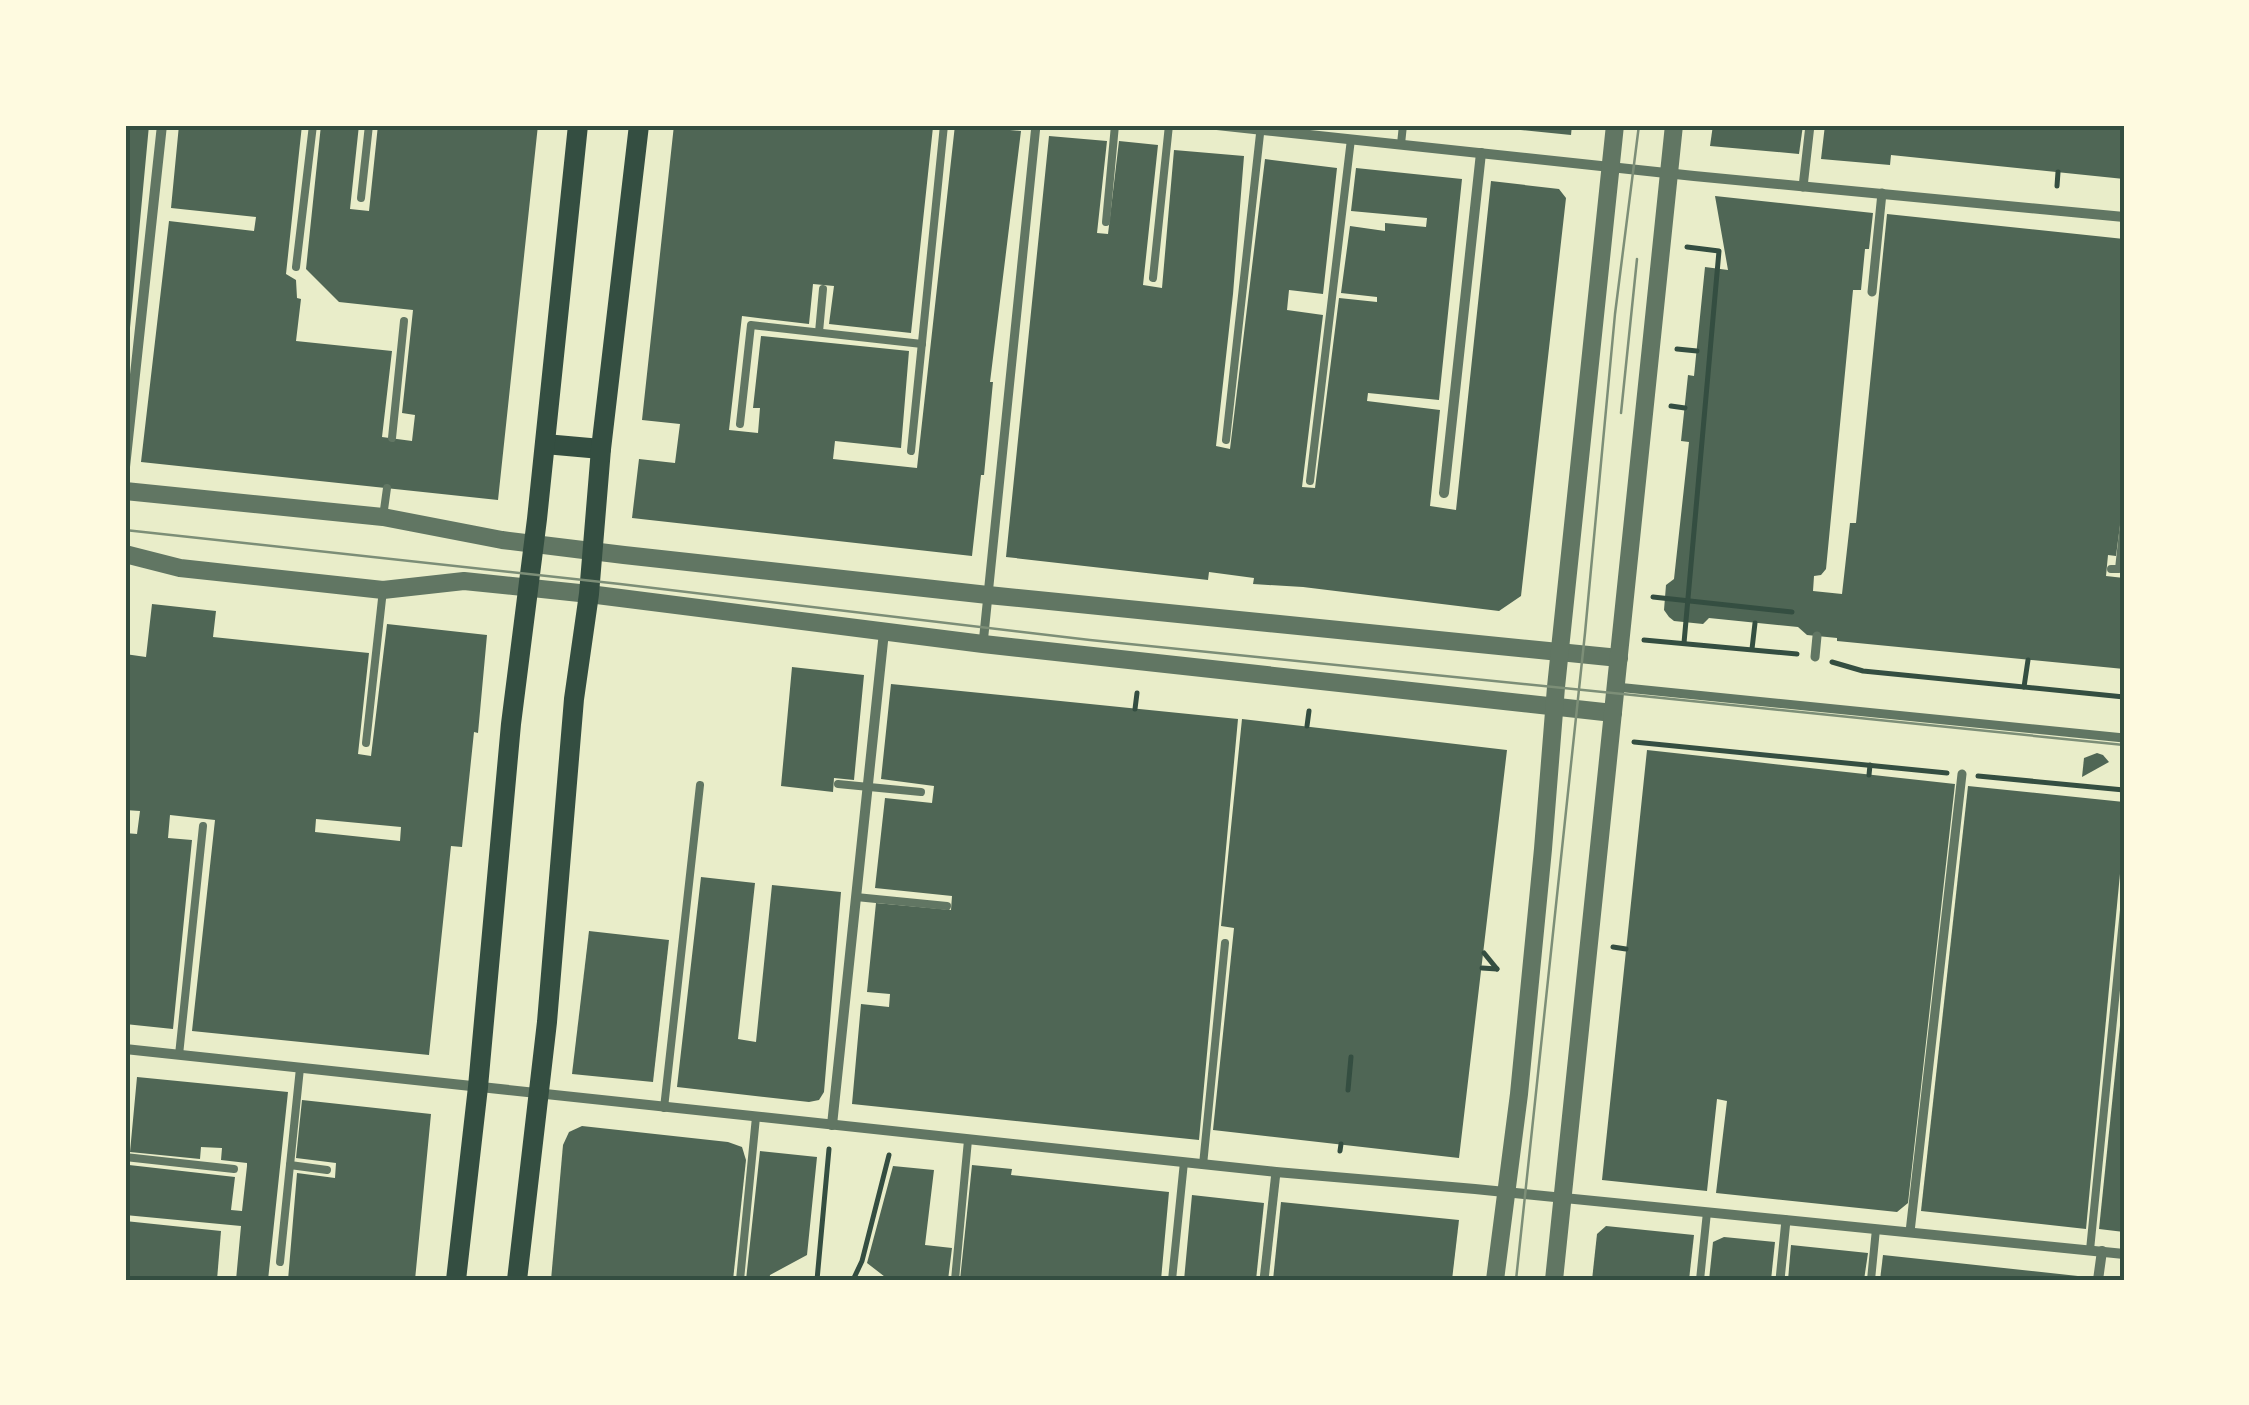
<svg xmlns="http://www.w3.org/2000/svg" width="2249" height="1405" font-family="Mulish,sans-serif">
  <style>
    .building { fill: #4f6655; fill-rule: evenodd }
    .lines { fill: none; stroke-linecap: round; stroke-linejoin: round }
    .path { stroke: #344e41; stroke-width: 5 }
    .service { stroke: #617663; stroke-width: 8 }
    .pedestrian { stroke: #617663; stroke-width: 9 }
    .minor { stroke: #617663; stroke-width: 10 }
    .tertiary { stroke: #617663; stroke-width: 18 }
    .secondary { stroke: #344e41; stroke-width: 20 }
    .tram { stroke: #7c8e77; stroke-width: 2.5 }
    .neatline { fill: none; stroke: #344e41; stroke-width: 4 }
  </style>
  <rect width="100%" height="100%" fill="#e9edc9"/>
  <g class="building">
    <path d="M 125,125 L 149,125 L 128,349 L 125,349 Z"/>
    <path d="M 179,125 L 302,125 L 286,274 L 296,280 L 297,298 L 301,299 L 296,341 L 392,351 L 382,437 L 412,441 L 415,415 L 402,413 L 413,310 L 339,302 L 306,269 L 321,125 L 359,125 L 350,209 L 369,211 L 378,125 L 538,125 L 498,500 L 141,462 L 169,221 L 254,231 L 256,217 L 171,208 Z"/>
    <path d="M 674,125 L 916,125 L 933,127 L 911,333 L 829,324 L 834,286 L 813,284 L 809,324 L 742,316 L 729,430 L 758,433 L 760,408 L 753,408 L 761,336 L 909,351 L 901,448 L 835,441 L 833,459 L 917,468 L 955,125 L 1021,131 L 990,382 L 993,382 L 984,475 L 981,475 L 972,556 L 632,518 L 639,459 L 675,463 L 680,424 L 642,420 Z"/>
    <path d="M 1501,125 L 1572,125 L 1571,135 L 1500,128 Z"/>
    <path d="M 1713,125 L 1803,125 L 1799,154 L 1710,146 Z"/>
    <path d="M 1825,125 L 2124,125 L 2124,179 L 1891,155 L 1890,165 L 1821,159 Z"/>
    <path d="M 1049,136 L 1107,141 L 1097,233 L 1108,234 L 1119,141 L 1158,145 L 1143,285 L 1162,288 L 1174,150 L 1244,156 L 1233,294 L 1216,446 L 1230,449 L 1265,159 L 1337,168 L 1323,294 L 1289,290 L 1287,310 L 1323,315 L 1302,487 L 1315,488 L 1339,298 L 1377,302 L 1377,297 L 1341,293 L 1350,226 L 1385,231 L 1385,223 L 1426,227 L 1427,218 L 1351,211 L 1356,168 L 1462,179 L 1439,400 L 1368,393 L 1367,401 L 1440,410 L 1430,506 L 1456,510 L 1491,181 L 1559,189 L 1566,198 L 1521,596 L 1499,611 L 1303,587 L 1253,584 L 1254,578 L 1209,572 L 1208,580 L 1006,557 Z"/>
    <path d="M 1715,196 L 1873,213 L 1869,249 L 1865,249 L 1861,290 L 1853,290 L 1826,569 L 1821,575 L 1814,576 L 1813,591 L 1842,594 L 1850,523 L 1856,523 L 1887,214 L 2124,239 L 2124,429 L 2121,456 L 2124,456 L 2124,495 L 2116,556 L 2108,555 L 2106,576 L 2124,578 L 2124,669 L 1837,641 L 1837,638 L 1807,635 L 1798,627 L 1709,618 L 1703,624 L 1674,621 L 1669,617 L 1664,610 L 1666,585 L 1674,579 L 1689,442 L 1681,441 L 1688,375 L 1694,376 L 1705,267 L 1728,270 Z"/>
    <path d="M 152,604 L 216,611 L 213,637 L 369,653 L 358,754 L 371,756 L 387,624 L 487,635 L 478,733 L 474,732 L 462,847 L 451,846 L 429,1055 L 192,1031 L 215,820 L 170,815 L 168,838 L 192,840 L 173,1029 L 125,1024 L 125,833 L 137,834 L 140,811 L 125,810 L 125,654 L 146,657 ZM 316,819 L 401,827 L 400,841 L 315,832 Z"/>
    <path d="M 792,667 L 864,675 L 854,780 L 834,778 L 833,792 L 781,786 Z"/>
    <path d="M 891,684 L 1238,719 L 1199,1140 L 852,1104 L 861,1004 L 889,1007 L 890,994 L 867,992 L 876,903 L 951,910 L 952,896 L 875,888 L 885,798 L 932,803 L 934,786 L 881,779 Z"/>
    <path d="M 1242,719 L 1507,750 L 1459,1158 L 1213,1130 L 1234,928 L 1221,926 Z"/>
    <path d="M 1647,750 L 1955,784 L 1908,1203 L 1897,1212 L 1716,1193 L 1727,1101 L 1717,1099 L 1707,1191 L 1602,1180 Z"/>
    <path d="M 2097,753 L 2103,755 L 2109,762 L 2082,777 L 2084,758 Z"/>
    <path d="M 1968,786 L 2124,802 L 2124,832 L 2086,1229 L 1921,1211 Z"/>
    <path d="M 701,877 L 755,883 L 738,1039 L 756,1042 L 772,885 L 841,892 L 824,1092 L 819,1100 L 809,1102 L 677,1087 Z"/>
    <path d="M 589,931 L 669,940 L 653,1082 L 572,1074 Z"/>
    <path d="M 2121,1016 L 2124,1016 L 2124,1232 L 2099,1229 Z"/>
    <path d="M 137,1077 L 288,1092 L 268,1280 L 236,1280 L 241,1226 L 125,1215 L 129,1165 L 235,1177 L 231,1210 L 242,1211 L 247,1166 L 247,1163 L 221,1160 L 222,1148 L 201,1147 L 200,1159 L 130,1152 Z"/>
    <path d="M 302,1100 L 431,1114 L 415,1280 L 288,1280 L 297,1173 L 335,1178 L 336,1163 L 296,1158 Z"/>
    <path d="M 582,1126 L 728,1142 L 742,1147 L 746,1160 L 733,1280 L 551,1280 L 563,1145 L 569,1132 Z"/>
    <path d="M 760,1151 L 817,1157 L 807,1255 L 770,1275 L 769,1280 L 746,1280 Z"/>
    <path d="M 972,1165 L 1012,1169 L 1011,1175 L 1169,1192 L 1161,1280 L 960,1280 Z"/>
    <path d="M 893,1166 L 934,1170 L 925,1245 L 952,1248 L 948,1280 L 889,1280 L 867,1263 Z"/>
    <path d="M 1192,1195 L 1264,1203 L 1256,1280 L 1184,1280 Z"/>
    <path d="M 1281,1202 L 1459,1220 L 1452,1280 L 1273,1280 Z"/>
    <path d="M 125,1221 L 221,1231 L 217,1280 L 125,1280 Z"/>
    <path d="M 1606,1226 L 1694,1235 L 1689,1280 L 1592,1280 L 1597,1234 Z"/>
    <path d="M 1724,1237 L 1775,1242 L 1771,1280 L 1709,1280 L 1713,1242 Z"/>
    <path d="M 1791,1245 L 1868,1253 L 1864,1280 L 1788,1280 Z"/>
    <path d="M 1883,1255 L 2087,1277 L 2087,1280 L 1880,1280 Z"/>
  </g>
  <g class="lines">
    <g class="path">
      <path d="M 2057,186 L 2058,172"/>
      <path d="M 1677,349 L 1697,351"/>
      <path d="M 1671,406 L 1685,408"/>
      <path d="M 1653,597 L 1792,612"/>
      <path d="M 1644,640 L 1797,654"/>
      <path d="M 1684,643 L 1719,251 L 1687,247"/>
      <path d="M 1752,649 L 1755,623"/>
      <path d="M 1832,662 L 1863,671 L 2124,697"/>
      <path d="M 2024,687 L 2028,660"/>
      <path d="M 1135,709 L 1137,693"/>
      <path d="M 1307,726 L 1309,711"/>
      <path d="M 1634,742 L 1947,773"/>
      <path d="M 1869,775 L 1870,765"/>
      <path d="M 1978,776 L 2124,790"/>
      <path d="M 1613,947 L 1626,949"/>
      <path d="M 1484,953 L 1497,969"/>
      <path d="M 1482,968 L 1497,969"/>
      <path d="M 1348,1090 L 1351,1057"/>
      <path d="M 1340,1151 L 1341,1144"/>
      <path d="M 817,1280 L 829,1149"/>
      <path d="M 853,1280 L 862,1261 L 889,1155"/>
    </g>
    <g class="service">
      <path d="M 1401,144 L 1403,125"/>
      <path d="M 361,198 L 369,125"/>
      <path d="M 1106,222 L 1115,125"/>
      <path d="M 296,267 L 313,125"/>
      <path d="M 1153,278 L 1169,125"/>
      <path d="M 819,332 L 823,289"/>
      <path d="M 740,424 L 751,325 L 922,344"/>
      <path d="M 392,438 L 404,321"/>
      <path d="M 1226,440 L 1261,125"/>
      <path d="M 911,451 L 944,125"/>
      <path d="M 1310,481 L 1351,139"/>
      <path d="M 383,517 L 387,488"/>
      <path d="M 2111,569 L 2119,569 L 2124,523"/>
      <path d="M 366,743 L 383,590"/>
      <path d="M 838,784 L 921,792"/>
      <path d="M 856,897 L 947,906"/>
      <path d="M 179,1055 L 203,826"/>
      <path d="M 664,1108 L 700,785"/>
      <path d="M 125,1157 L 234,1169"/>
      <path d="M 290,1165 L 327,1170"/>
      <path d="M 1203,1165 L 1225,943"/>
      <path d="M 2090,1250 L 2124,910"/>
      <path d="M 280,1262 L 300,1068"/>
      <path d="M 740,1280 L 756,1117"/>
      <path d="M 955,1280 L 968,1140"/>
      <path d="M 1172,1280 L 1184,1162"/>
      <path d="M 1700,1280 L 1707,1212"/>
      <path d="M 1871,1280 L 1876,1229"/>
    </g>
    <g class="pedestrian">
      <path d="M 1803,187 L 1810,125"/>
      <path d="M 1872,292 L 1882,193"/>
      <path d="M 983,644 L 1036,125"/>
      <path d="M 1815,657 L 1817,636"/>
      <path d="M 1616,687 L 2124,738"/>
      <path d="M 1910,1232 L 1962,774"/>
      <path d="M 1264,1280 L 1276,1172"/>
      <path d="M 1780,1280 L 1786,1220"/>
    </g>
    <g class="minor">
      <path d="M 1217,125 L 1694,176 L 2124,217"/>
      <path d="M 125,467 L 162,125"/>
      <path d="M 1444,493 L 1481,153"/>
      <path d="M 125,1049 L 1276,1172 L 1475,1189 L 2124,1254"/>
      <path d="M 832,1125 L 884,632"/>
      <path d="M 2098,1280 L 2102,1251"/>
    </g>
    <g class="tertiary">
      <path d="M 125,491 L 383,517 L 502,540 L 624,555 L 988,595 L 1619,658"/>
      <path d="M 125,554 L 180,568 L 383,590 L 464,581 L 589,594 L 983,644 L 1613,713"/>
      <path d="M 1495,1280 L 1519,1094 L 1543,849 L 1556,687 L 1615,125"/>
      <path d="M 1554,1280 L 1674,125"/>
    </g>
    <g class="secondary">
      <path d="M 545,444 L 601,449"/>
      <path d="M 456,1280 L 478,1087 L 511,724 L 537,519 L 578,125"/>
      <path d="M 517,1280 L 547,1022 L 574,699 L 589,594 L 601,449 L 639,125"/>
    </g>
    <g class="tram">
      <path d="M 1621,413 L 1637,259"/>
      <path d="M 125,530 L 620,584 L 1090,640 L 2124,745"/>
      <path d="M 1516,1280 L 1585,633 L 1615,314 L 1639,125"/>
    </g>
  </g>
  <rect width="2249" height="1405" fill="none" stroke="#fefae0" stroke-width="255"/>
  <rect x="128" y="128" width="1994" height="1150" class="neatline"/>
</svg>
